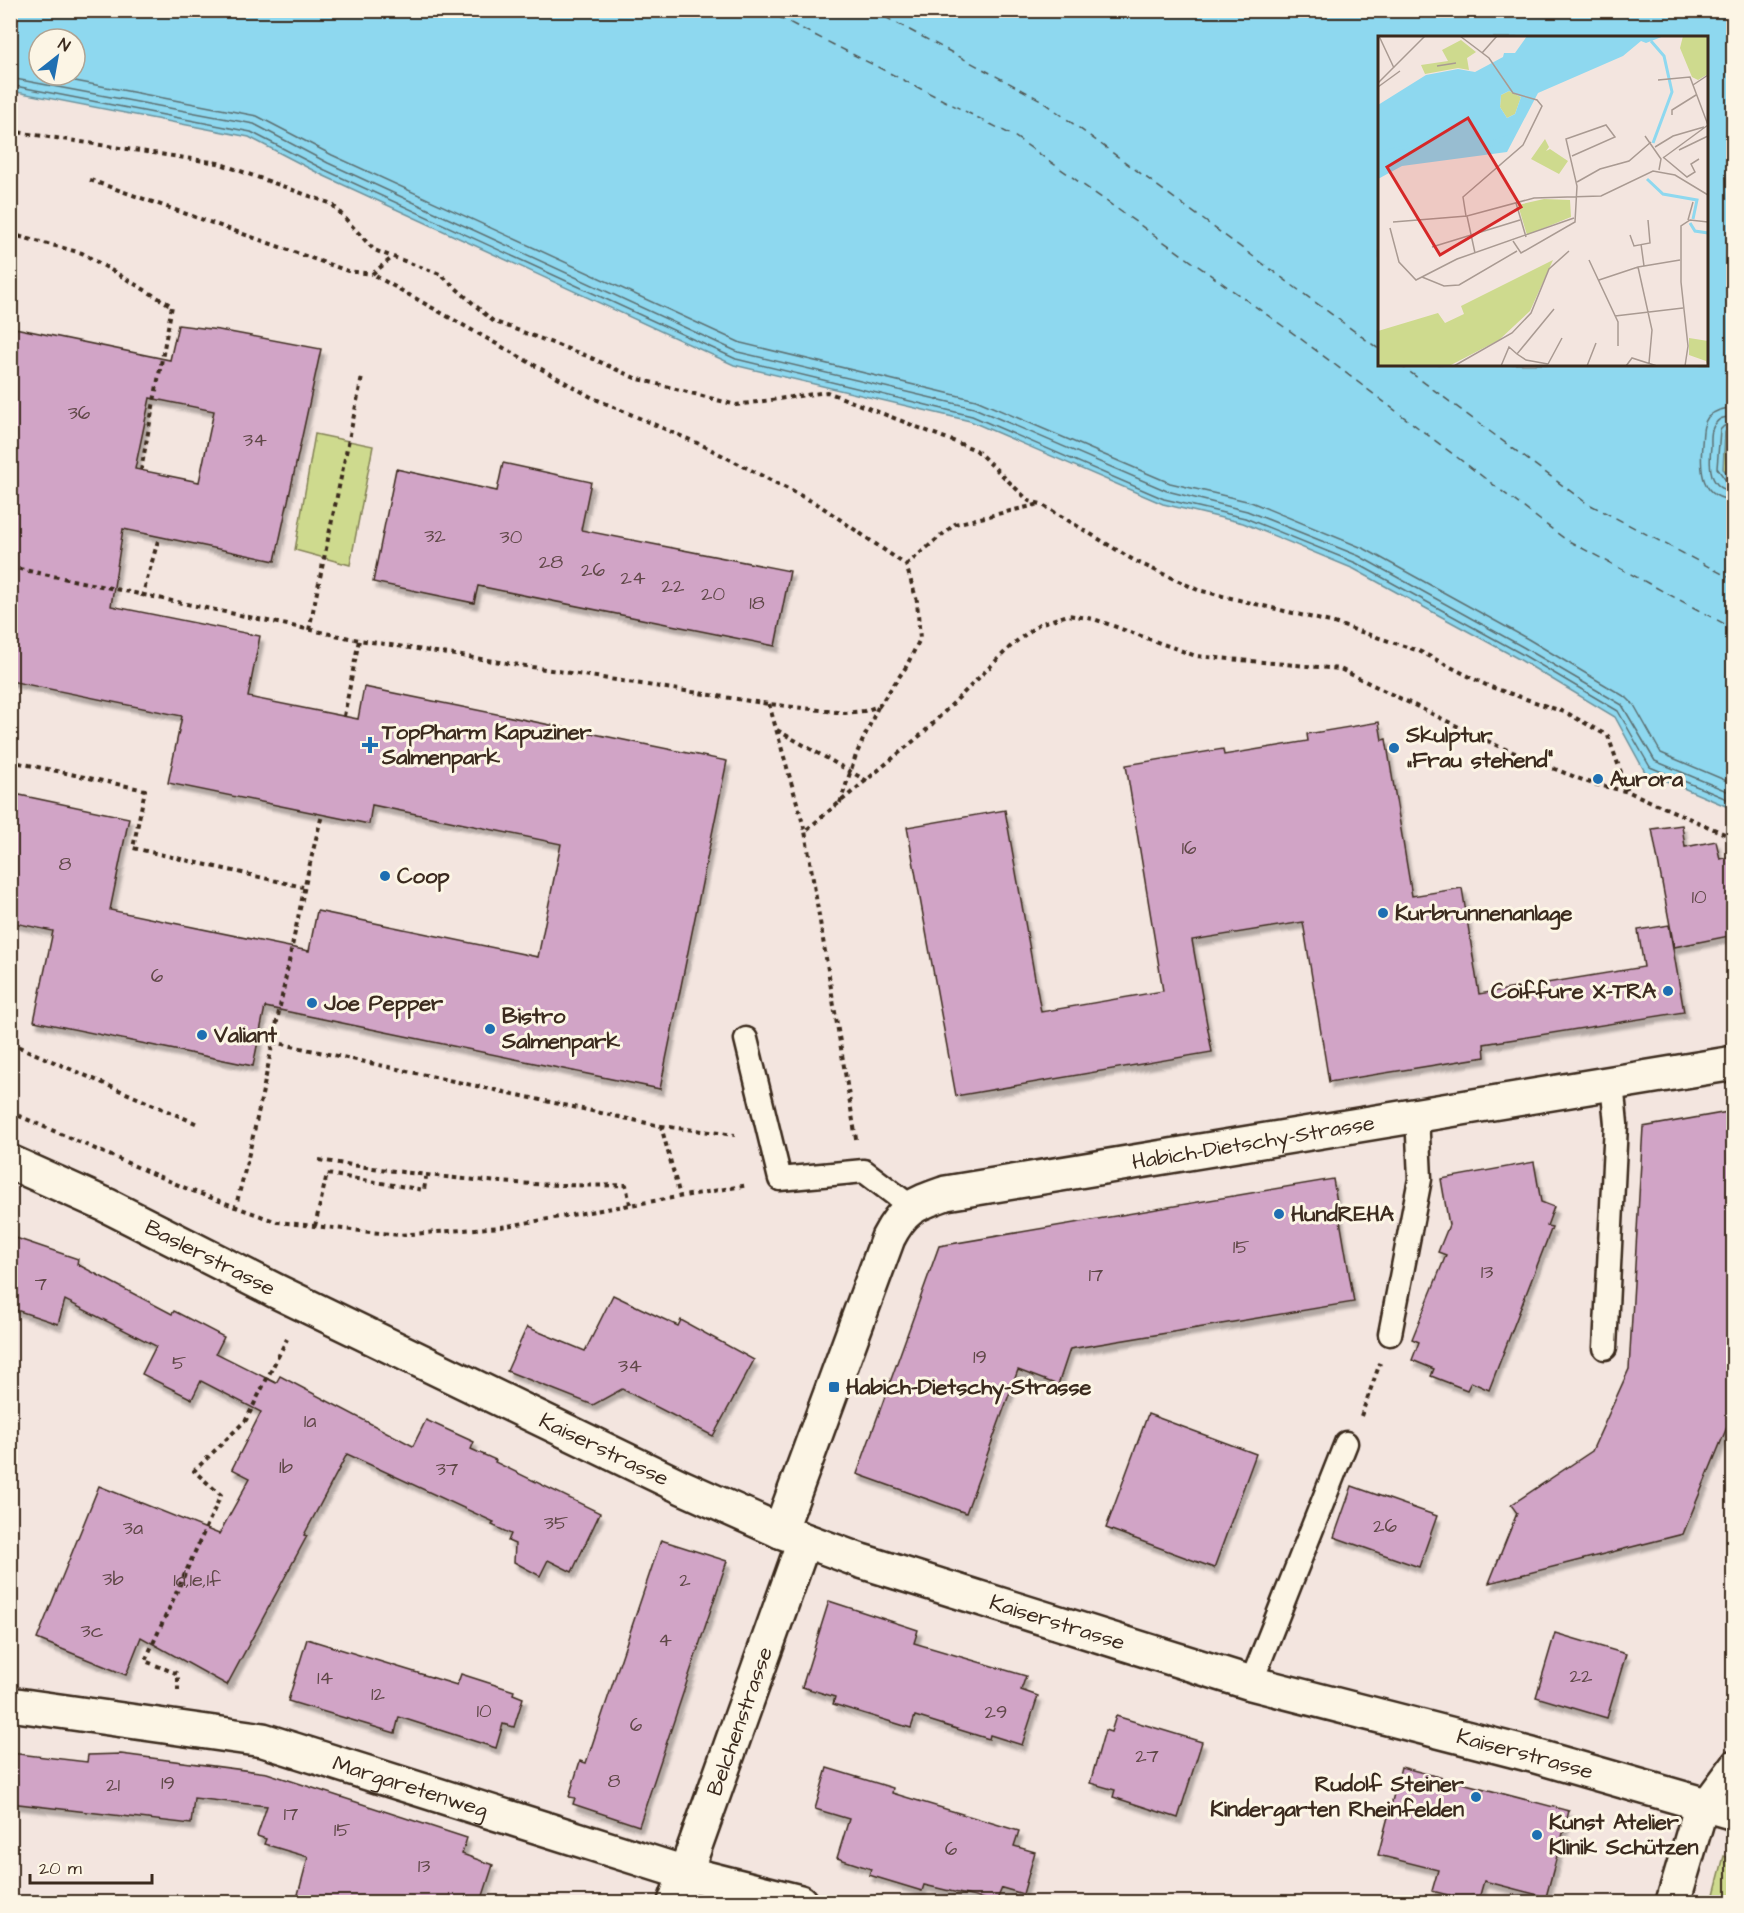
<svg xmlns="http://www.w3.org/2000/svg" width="1744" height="1913" font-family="'Architects Daughter',sans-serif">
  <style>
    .green { fill: #ceda8e; stroke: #848256; stroke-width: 1.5 }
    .water { fill: #8ed8ef; stroke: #6d929b; stroke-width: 1.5; fill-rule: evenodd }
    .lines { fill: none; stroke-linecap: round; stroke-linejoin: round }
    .shore { stroke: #5c7072; stroke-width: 1.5 }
    .ferry { stroke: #505652; stroke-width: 1.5; stroke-dasharray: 8 6; stroke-linecap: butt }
    .building { fill: #d1a4c6; stroke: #3b2a1e; stroke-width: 1.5; fill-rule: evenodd; filter: url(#shadow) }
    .lane-casing { stroke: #3b2a1e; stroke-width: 27 }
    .street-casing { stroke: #3b2a1e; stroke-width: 38 }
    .primary-casing { stroke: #3b2a1e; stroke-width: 38 }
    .path { stroke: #3b2a1e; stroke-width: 4; stroke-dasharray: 4.5 4.5; stroke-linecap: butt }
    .lane { stroke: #fcf5e5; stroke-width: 22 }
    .street { stroke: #fcf5e5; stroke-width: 33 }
    .primary { stroke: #fcf5e5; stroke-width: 33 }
    .poi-dot { fill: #1f6fb2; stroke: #fcf5e5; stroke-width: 2 }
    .labels { text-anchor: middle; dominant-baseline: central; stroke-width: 6; stroke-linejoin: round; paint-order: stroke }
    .number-label { font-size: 20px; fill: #604848 }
    .poi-label { font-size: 22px; font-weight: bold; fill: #3b2a1e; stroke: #fcf5e5; text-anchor: start }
    .street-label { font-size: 22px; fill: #3b2a1e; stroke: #fcf5e5 }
    .inset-river { fill: none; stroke: #8ed8ef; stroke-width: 3 }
    .inset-road { fill: none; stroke: #a99a92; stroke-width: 1.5 }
    .view { fill: #d62828; fill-opacity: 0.15; stroke: #d62828; stroke-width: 3 }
    .inset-edge { fill: none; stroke: #3b2a1e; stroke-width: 3 }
  </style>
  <defs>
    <filter id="shadow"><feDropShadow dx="3.5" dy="6" stdDeviation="1.5" flood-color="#0004"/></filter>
  </defs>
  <rect width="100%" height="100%" fill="#f3e5df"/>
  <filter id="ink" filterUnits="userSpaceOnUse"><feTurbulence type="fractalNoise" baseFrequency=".0167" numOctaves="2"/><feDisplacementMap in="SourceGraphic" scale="12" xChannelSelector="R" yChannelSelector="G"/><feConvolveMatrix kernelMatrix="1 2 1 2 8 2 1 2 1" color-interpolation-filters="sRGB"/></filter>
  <g filter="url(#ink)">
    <g class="green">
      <path d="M 1733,430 L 1733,480 L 1723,469 L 1725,431 Z"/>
      <path d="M 315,434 L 373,446 L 350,565 L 295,550 Z"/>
      <path d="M 1724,1856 L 1733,1859 L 1733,1902 L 1712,1902 Z"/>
    </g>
    <path class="water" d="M 11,10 L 1733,11 L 1734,430 L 1725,432 L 1723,469 L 1734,480 L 1733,809 L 1645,772 L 1615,717 L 1517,658 L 1354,569 L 1243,523 L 1163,504 L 970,421 L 734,365 L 322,175 L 249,137 L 11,91 ZM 1380,38 L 1706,38 L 1706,364 L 1380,364 ZM 39,39 L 75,39 L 75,75 L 39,75 Z"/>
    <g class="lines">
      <g class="shore">
        <path d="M 44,75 L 257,116 L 332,155 L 741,343 L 976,400 L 1170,483 L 1251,502 L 1365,549 L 1528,639 L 1627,698 L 1634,705 L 1661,753 L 1734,784"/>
        <path d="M 10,78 L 254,124 L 328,163 L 738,352 L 974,408 L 1167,491 L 1247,511 L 1359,556 L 1523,647 L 1622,705 L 1655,761 L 1734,794"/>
        <path d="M 10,85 L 251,132 L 325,170 L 736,359 L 972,416 L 1164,499 L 1245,518 L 1356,563 L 1520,653 L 1618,711 L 1650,767 L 1734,802"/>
        <path d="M 1734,408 C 1724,408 1715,410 1708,417 C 1702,425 1703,435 1702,444 C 1700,469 1700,499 1734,500"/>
        <path d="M 1734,417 C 1727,417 1720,417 1716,423 C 1710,429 1711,439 1711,446 C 1709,465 1708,490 1734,491"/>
        <path d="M 1734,425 L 1724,426 L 1720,430 L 1717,468 L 1727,482 L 1734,484"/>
      </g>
      <g class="ferry">
        <path d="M 765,10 L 1014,136 L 1297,336 L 1565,539 L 1734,629"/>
        <path d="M 872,10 L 1041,100 L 1380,350"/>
        <path d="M 1399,364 L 1585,502 L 1734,580"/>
      </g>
    </g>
    <g class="building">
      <path d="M 178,325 L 219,330 L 321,349 L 275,561 L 123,529 L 111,606 L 260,636 L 248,697 L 358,719 L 364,687 L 727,761 L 660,1089 L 265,1007 L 253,1066 L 34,1021 L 53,931 L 10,922 L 10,793 L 129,818 L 110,910 L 309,951 L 317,911 L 538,957 L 561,844 L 372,805 L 369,824 L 168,783 L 182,716 L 10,681 L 10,327 L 170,360 ZM 150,398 L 214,411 L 199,482 L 135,469 Z"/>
      <path d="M 503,463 L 591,482 L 581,530 L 790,571 L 775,646 L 478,586 L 474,603 L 373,582 L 396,469 L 497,491 Z"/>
      <path d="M 1379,722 L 1382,740 L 1386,739 L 1412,896 L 1462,888 L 1479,994 L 1644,967 L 1638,930 L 1669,925 L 1684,1012 L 1484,1044 L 1485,1057 L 1329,1082 L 1303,922 L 1192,940 L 1212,1052 L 956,1096 L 907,827 L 1005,810 L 1041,1012 L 1163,991 L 1126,765 L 1223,749 L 1224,755 L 1308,741 L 1307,734 Z"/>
      <path d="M 1682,825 L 1685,847 L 1716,841 L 1720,859 L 1734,856 L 1734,935 L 1674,947 L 1652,829 Z"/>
      <path d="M 1734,1111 L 1734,1255 L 1730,1258 L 1734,1293 L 1734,1410 L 1683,1534 L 1489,1583 L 1517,1513 L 1511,1505 L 1592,1451 L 1629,1369 L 1643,1127 Z"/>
      <path d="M 1534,1162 L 1541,1202 L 1554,1207 L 1547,1226 L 1552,1227 L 1489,1390 L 1471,1382 L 1467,1390 L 1431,1376 L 1434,1369 L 1412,1360 L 1419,1342 L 1412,1339 L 1446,1255 L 1438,1252 L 1449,1225 L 1441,1179 Z"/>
      <path d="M 1333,1179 L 1354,1302 L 1070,1349 L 1058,1385 L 1018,1370 L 966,1513 L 857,1474 L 939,1246 Z"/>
      <path d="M 10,1236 L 78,1259 L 77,1264 L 172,1314 L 174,1311 L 224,1337 L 216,1353 L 276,1383 L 280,1376 L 413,1446 L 426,1420 L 474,1442 L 471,1449 L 496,1460 L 495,1462 L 600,1513 L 572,1572 L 548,1560 L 540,1576 L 514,1562 L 515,1544 L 508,1541 L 511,1534 L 492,1525 L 494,1522 L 347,1454 L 304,1535 L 307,1536 L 227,1685 L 141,1637 L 126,1675 L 37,1639 L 99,1486 L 219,1534 L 250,1478 L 232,1469 L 261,1412 L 201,1381 L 192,1399 L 142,1374 L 156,1346 L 65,1300 L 58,1324 L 10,1308 Z"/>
      <path d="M 613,1295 L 678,1326 L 681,1320 L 754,1360 L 713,1436 L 622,1389 L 593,1405 L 507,1371 L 527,1327 L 585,1351 Z"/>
      <path d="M 1148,1414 L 1256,1454 L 1214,1568 L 1106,1528 Z"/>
      <path d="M 1352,1486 L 1437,1516 L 1419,1567 L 1334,1537 Z"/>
      <path d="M 661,1540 L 727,1561 L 639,1826 L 573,1804 L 575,1798 L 569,1797 L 580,1761 L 586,1763 Z"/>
      <path d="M 829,1601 L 918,1630 L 914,1643 L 1026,1676 L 1021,1690 L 1038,1696 L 1022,1745 L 990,1735 L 989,1739 L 915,1716 L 911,1728 L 833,1704 L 835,1697 L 802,1687 Z"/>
      <path d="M 1555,1633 L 1626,1654 L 1607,1718 L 1536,1697 Z"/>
      <path d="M 307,1639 L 457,1685 L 461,1674 L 514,1691 L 513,1694 L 523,1698 L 514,1727 L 503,1724 L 496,1748 L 399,1717 L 395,1733 L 288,1701 Z"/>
      <path d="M 1116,1716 L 1202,1742 L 1178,1818 L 1113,1797 L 1115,1790 L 1090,1783 L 1105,1730 L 1111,1732 Z"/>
      <path d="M 10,1753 L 87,1762 L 88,1755 L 121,1754 L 267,1773 L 467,1838 L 462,1854 L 493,1865 L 481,1902 L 296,1902 L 308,1857 L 264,1844 L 266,1839 L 257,1836 L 267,1806 L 194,1798 L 191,1824 L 10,1803 Z"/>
      <path d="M 1401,1767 L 1569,1811 L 1546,1897 L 1484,1881 L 1478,1902 L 1476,1902 L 1432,1891 L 1438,1870 L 1378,1855 Z"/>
      <path d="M 827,1768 L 893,1788 L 892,1793 L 1019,1831 L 1014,1846 L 1035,1852 L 1023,1894 L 1002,1888 L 996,1902 L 924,1885 L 922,1891 L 869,1875 L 871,1869 L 837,1858 L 849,1819 L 815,1809 Z"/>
    </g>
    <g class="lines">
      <g class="lane-casing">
        <g id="lane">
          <path d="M 746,1039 L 780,1179 L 864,1171 L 910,1206"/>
          <path d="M 1390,1334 L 1420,1179 L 1417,1114"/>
          <path d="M 1605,1348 L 1616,1124 L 1612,1083"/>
          <path d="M 1251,1683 L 1346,1443"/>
          <path d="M 1702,1804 L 1734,1761"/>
        </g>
      </g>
      <g class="street-casing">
        <g id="street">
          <path id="s1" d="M 780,1531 L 888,1238 C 904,1207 915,1204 946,1193 L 1734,1063"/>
          <path id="s2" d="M 10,1704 L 263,1740 L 685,1873 L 800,1902"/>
          <path id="s3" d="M 675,1902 L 804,1541"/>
          <path d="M 1673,1902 L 1702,1804"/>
        </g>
      </g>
      <g class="primary-casing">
        <g id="primary">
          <path id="s4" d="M 10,1162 L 106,1205 L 276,1291 L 682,1487 L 780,1531 L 861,1561 L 1251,1683 L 1532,1755 L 1734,1813"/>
        </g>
      </g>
      <g class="path">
        <path d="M 10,131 L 218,163 L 332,204 L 374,250 L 440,274 L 493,321 L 587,356 L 635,378 L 736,405 L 827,392 L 976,450 L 1029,501 L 1041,504 L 1135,561 L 1198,590 L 1334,623 L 1419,651 L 1488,686 L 1567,713 L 1608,736 L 1628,792"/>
        <path d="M 90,180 L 348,271 L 372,274"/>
        <path d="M 10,234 L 82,253 L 172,306 L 141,470"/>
        <path d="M 906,565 L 955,524 L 1040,504"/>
        <path d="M 10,567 L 359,640 L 769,704 L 845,713 L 864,711 L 879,706 L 906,667 L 920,639 L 917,601 L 906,565 L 819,505 L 704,446 L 593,398 L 372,274 L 393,257"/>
        <path d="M 142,597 L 159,537"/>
        <path d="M 309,630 L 362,377"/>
        <path d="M 769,704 L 805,831"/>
        <path d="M 344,716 L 359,640"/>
        <path d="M 777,730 L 867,781"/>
        <path d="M 10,761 L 145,790 L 133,848 L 303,887"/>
        <path d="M 840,803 L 856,755 L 878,707"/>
        <path d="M 273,1042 L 661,1126 L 680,1196"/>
        <path d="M 10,1043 L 200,1125"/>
        <path d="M 10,1112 L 190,1190 L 277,1222 L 399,1235 L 501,1227 L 748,1185"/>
        <path d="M 661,1126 L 735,1135"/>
        <path d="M 856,1139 L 805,831 L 922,734 L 1013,644 L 1039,624 L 1068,615 L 1094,619 L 1196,656 L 1340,669 L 1500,747 L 1590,783 L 1629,792 L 1734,838"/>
        <path d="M 319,1160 C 421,1176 522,1188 626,1185 L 630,1204"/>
        <path d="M 235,1209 C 270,1079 288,945 322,815"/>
        <path d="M 315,1226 L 327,1174 L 424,1190 L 426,1177"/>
        <path d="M 1361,1416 L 1380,1363"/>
        <path d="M 178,1691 L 178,1674 L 145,1661 L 221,1495 L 194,1471 L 246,1420 L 287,1339"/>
      </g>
      <use href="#lane" class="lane"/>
      <use href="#street" class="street"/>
      <use href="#primary" class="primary"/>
    </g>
  </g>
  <g class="poi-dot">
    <path d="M367 736h6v6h6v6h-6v6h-6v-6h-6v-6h6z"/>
    <circle cx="1394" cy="748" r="6"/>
    <circle cx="1598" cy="779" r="6"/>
    <circle cx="385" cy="876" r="6"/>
    <circle cx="1383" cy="913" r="6"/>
    <circle cx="1668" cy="991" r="6"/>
    <circle cx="312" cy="1003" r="6"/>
    <circle cx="490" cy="1029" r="6"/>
    <circle cx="202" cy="1035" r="6"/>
    <circle cx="1279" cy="1214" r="6"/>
    <rect x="828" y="1381" width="12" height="12" rx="3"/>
    <circle cx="1476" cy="1797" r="6"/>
    <circle cx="1537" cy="1835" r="6"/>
  </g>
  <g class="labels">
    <g class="number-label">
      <text x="79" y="413">36</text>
      <text x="255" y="440">34</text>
      <text x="435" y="536">32</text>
      <text x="511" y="537">30</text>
      <text x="551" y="562">28</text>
      <text x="593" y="570">26</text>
      <text x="633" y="578">24</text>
      <text x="673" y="586">22</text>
      <text x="713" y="594">20</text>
      <text x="757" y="603">18</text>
      <text x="1189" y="848">16</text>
      <text x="65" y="864">8</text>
      <text x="1699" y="897">10</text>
      <text x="157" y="976">6</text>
      <text x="1241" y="1247">15</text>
      <text x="1487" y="1272">13</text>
      <text x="1096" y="1275">17</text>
      <text x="41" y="1284">7</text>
      <text x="980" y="1357">19</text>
      <text x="179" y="1363">5</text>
      <text x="630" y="1366">34</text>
      <text x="310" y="1421">1a</text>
      <text x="286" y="1467">1b</text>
      <text x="447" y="1469">37</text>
      <text x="556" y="1523">35</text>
      <text x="1385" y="1526">26</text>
      <text x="133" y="1528">3a</text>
      <text x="113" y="1579">3b</text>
      <text x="197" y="1580">1d,1e,1f</text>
      <text x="685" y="1580">2</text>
      <text x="92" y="1631">3c</text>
      <text x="665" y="1640">4</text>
      <text x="1581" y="1676">22</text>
      <text x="325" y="1678">14</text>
      <text x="378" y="1694">12</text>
      <text x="484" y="1711">10</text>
      <text x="996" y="1712">29</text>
      <text x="636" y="1725">6</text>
      <text x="1147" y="1756">27</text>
      <text x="614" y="1781">8</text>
      <text x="168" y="1783">19</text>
      <text x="113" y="1785">21</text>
      <text x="291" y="1814">17</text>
      <text x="342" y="1830">15</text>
      <text x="951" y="1849">6</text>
      <text x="424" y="1866">13</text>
    </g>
    <g class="poi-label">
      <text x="382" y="732">TopPharm Kapuziner<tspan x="382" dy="25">Salmenpark</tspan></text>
      <text x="1406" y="735">Skulptur<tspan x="1406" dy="25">„Frau stehend“</tspan></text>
      <text x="1610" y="779">Aurora</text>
      <text x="397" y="876">Coop</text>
      <text x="1395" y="913">Kurbrunnenanlage</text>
      <text x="1656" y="991" text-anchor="end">Coiffure X-TRA</text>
      <text x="324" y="1003">Joe Pepper</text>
      <text x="502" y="1016">Bistro<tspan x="502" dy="25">Salmenpark</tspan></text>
      <text x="214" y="1035">Valiant</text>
      <text x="1291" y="1214">HundREHA</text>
      <text x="846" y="1387">Habich-Dietschy-Strasse</text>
      <text x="1464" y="1784" text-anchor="end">Rudolf Steiner<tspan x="1464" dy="25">Kindergarten Rheinfelden</tspan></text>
      <text x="1549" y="1822">Kunst Atelier<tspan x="1549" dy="25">Klinik Schützen</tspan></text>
    </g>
    <g class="street-label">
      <text stroke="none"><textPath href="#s1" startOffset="700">Habich-Dietschy-Strasse</textPath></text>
      <text stroke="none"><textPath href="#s4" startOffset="222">Baslerstrasse</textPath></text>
      <text stroke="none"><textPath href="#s4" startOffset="660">Kaiserstrasse</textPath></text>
      <text stroke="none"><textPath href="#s4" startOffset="1146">Kaiserstrasse</textPath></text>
      <text stroke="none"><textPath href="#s3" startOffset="192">Belchenstrasse</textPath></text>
      <text stroke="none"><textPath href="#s4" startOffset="1632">Kaiserstrasse</textPath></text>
      <text stroke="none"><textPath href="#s2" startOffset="410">Margaretenweg</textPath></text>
    </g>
  </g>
  <g transform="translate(1378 36)">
    <rect width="330" height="330" fill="#f3e5df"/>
    <path d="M 305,0 L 330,0 L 330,38 L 320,44 L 314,41 L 302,12 ZM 83,4 L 98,16 L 89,22 L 91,34 L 80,32 L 47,38 L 43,29 L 70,25 L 64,14 ZM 131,55 L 143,61 L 137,78 L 129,82 L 122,71 L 123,59 ZM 167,103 L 171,111 L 168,115 L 172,113 L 190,125 L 181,138 L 153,123 ZM 166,163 L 192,164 L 193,181 L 149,199 L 140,169 ZM 175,224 L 152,275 L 121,304 L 71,330 L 0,330 L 0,295 L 60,277 L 67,287 L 86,278 L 83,270 ZM 311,302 L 330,305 L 330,330 L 328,325 L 311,319 Z" fill="#ceda8e"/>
    <path d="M 149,0 L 286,0 L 268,7 L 263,5 L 245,20 L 160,57 L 129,116 L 24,130 L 0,143 L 0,69 L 48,39 L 80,33 L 97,36 L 125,21 L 126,17 L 137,17 ZM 131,55 L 143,61 L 137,78 L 129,82 L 122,71 L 123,59 Z" fill="#8ed8ef" fill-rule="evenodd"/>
    <path class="inset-river" d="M 273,5 L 286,20 L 294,56 L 275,107M 0,117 L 40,108 L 106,109 L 132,100M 0,119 L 60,109 L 106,112 L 136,99M 269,143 L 285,158 L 319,164 L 315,183M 312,187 L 317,195 L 330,197"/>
    <path class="inset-road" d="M 1,0 L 16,32M 82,0 L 111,22 L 135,57 L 159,64 L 164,70 L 145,109 L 85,161 L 88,180M 104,17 L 119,0M 59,30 L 78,27M 280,44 L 312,41 L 330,89M 0,47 L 47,0M 315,49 L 330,39M 0,51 L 22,35M 294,79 L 294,74 L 318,59M 267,100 L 283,123 L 281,134M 277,111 L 295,100 L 326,91M 301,114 L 330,100M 285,121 L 309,141 L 317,136 L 313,128 L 321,123M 285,122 L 330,89M 199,146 L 222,133 L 251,125 L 273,106M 138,167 L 148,201M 89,180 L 97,217M 310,184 L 315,166M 15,186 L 89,180 L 156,162 L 223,160 L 275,135 L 297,139 L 330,159M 12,192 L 21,226 L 38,244 L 79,223 L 196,182M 252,199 L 256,210 L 272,207 L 270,184M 135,205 L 143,217 L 197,186 L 199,150 L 188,103 L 228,89 L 237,101 L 194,120M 263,208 L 266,230M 54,211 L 142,184M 211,224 L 240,286 L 240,310M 260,231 L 274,294 L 271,327M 44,241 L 66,250 L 81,249 L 139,215M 221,244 L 260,231 L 302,224M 237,280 L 305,272M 139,318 L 148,324 L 170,328M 170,328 L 184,302M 76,330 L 134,297 L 153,277 L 171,233 L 191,215M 123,330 L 131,311 L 139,318 L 176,273M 209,330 L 218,307M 248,330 L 254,322 L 279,330M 307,330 L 310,310 L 303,246 L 303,190 L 312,184 L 330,186"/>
    <path class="view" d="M 90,82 L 143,171 L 62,219 L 9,131 Z"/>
    <rect width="330" height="330" class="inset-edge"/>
  </g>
  <rect width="1744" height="1913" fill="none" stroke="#fcf5e5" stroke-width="36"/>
  <rect x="18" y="18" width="1708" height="1877" fill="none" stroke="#3b2a1e" stroke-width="2" filter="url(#ink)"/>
  <g transform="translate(57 57) rotate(31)"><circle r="28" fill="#fcf5e5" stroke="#afa495" stroke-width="1.5"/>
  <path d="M0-4.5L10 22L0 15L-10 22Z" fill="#1f6fb2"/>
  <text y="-9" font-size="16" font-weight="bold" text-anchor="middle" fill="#3b2a1e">N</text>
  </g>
  <path d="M30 1874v9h122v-9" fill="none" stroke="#3b2a1e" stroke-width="3"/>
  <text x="39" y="1874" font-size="18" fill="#3b2a1e" stroke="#fcf5e5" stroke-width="4.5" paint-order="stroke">20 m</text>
</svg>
